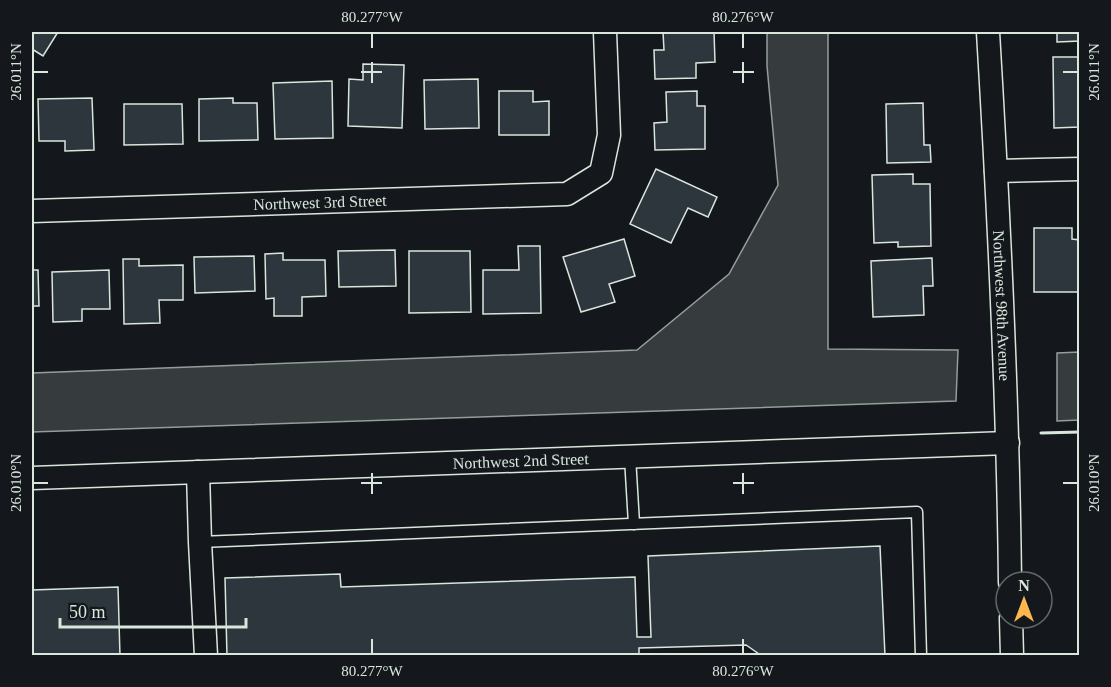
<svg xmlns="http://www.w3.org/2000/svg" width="1111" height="687" font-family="'Times New Roman',serif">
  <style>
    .water { fill: #363b3e; stroke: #939e99; stroke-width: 1.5 }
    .building { fill: #2c363c; stroke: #d8e6dc; stroke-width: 1.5 }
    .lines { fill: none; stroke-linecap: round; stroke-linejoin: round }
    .lane-casing { stroke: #d8e6dc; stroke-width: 13 }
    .street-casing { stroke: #d8e6dc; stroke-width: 25 }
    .lane { stroke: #14181c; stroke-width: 10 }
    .street { stroke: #14181c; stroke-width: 22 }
    .wall { stroke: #d8e6dc; stroke-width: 3 }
    .ticks { fill: none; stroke: #d8e6dc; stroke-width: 2 }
    .labels { text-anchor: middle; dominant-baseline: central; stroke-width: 4.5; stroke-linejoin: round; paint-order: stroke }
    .street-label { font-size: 16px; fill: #d8e6dc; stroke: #14181c }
    .neatline { fill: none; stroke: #d8e6dc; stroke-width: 2 }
    .ticks-label { font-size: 15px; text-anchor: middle; fill: #d8e6dc }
  </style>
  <rect width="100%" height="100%" fill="#14181c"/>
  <g class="water">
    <path d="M 767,32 L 828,32 L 828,349 L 958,350 L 956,401 L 32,432 L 32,373 L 637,350 L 729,274 L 778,185 L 767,66 Z"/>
    <path d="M 1079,352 L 1079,420 L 1057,421 L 1057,353 Z"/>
  </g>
  <g class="building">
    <path d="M 32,32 L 58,32 L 43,56 L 32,49 Z"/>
    <path d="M 663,32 L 714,32 L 715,62 L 696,63 L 696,78 L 655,79 L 654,50 L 664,50 Z"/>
    <path d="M 1057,32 L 1080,32 L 1080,41 L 1057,42 Z"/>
    <path d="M 1053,57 L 1080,57 L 1080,127 L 1054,128 Z"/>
    <path d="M 363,64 L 404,65 L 402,128 L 348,126 L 349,79 L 363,80 Z"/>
    <path d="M 478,79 L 479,128 L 425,129 L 424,80 Z"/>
    <path d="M 332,81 L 333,138 L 275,139 L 273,83 Z"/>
    <path d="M 499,91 L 533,91 L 533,102 L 549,101 L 549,135 L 499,135 Z"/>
    <path d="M 697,91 L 697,106 L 705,106 L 705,149 L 655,150 L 654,123 L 667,122 L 666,92 Z"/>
    <path d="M 92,98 L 94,150 L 65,151 L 65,141 L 39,141 L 38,99 Z"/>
    <path d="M 233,98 L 233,103 L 257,103 L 258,140 L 199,141 L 199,99 Z"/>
    <path d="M 923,103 L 924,145 L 930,145 L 931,162 L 887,163 L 886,104 Z"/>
    <path d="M 124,104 L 182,104 L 183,144 L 124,145 Z"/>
    <path d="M 656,169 L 717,197 L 708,217 L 688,208 L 671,243 L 630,224 Z"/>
    <path d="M 913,174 L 913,184 L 930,184 L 931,246 L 898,247 L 898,242 L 874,243 L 872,175 Z"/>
    <path d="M 1034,228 L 1072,228 L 1072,239 L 1080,240 L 1080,292 L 1034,292 Z"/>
    <path d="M 624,239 L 635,276 L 609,284 L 615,302 L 581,312 L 563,257 Z"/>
    <path d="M 518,246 L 540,246 L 541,313 L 483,314 L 483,270 L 519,270 Z"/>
    <path d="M 395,250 L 396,286 L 339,287 L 338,251 Z"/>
    <path d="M 409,251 L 470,251 L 471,312 L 409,313 Z"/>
    <path d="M 283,253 L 283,260 L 325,260 L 326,296 L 302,297 L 302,316 L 274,316 L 274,298 L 266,299 L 265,254 Z"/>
    <path d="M 254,256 L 255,291 L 195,293 L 194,257 Z"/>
    <path d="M 932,258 L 933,286 L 923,286 L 924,315 L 873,317 L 871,261 Z"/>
    <path d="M 123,259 L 139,259 L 139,266 L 183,265 L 183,300 L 159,300 L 160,323 L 124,324 Z"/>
    <path d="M 32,270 L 38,270 L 39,306 L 32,306 Z"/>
    <path d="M 109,270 L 110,309 L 82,309 L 82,321 L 53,322 L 52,272 Z"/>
    <path d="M 880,546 L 885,656 L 762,656 L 746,645 L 639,648 L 639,656 L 227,656 L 225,578 L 340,574 L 341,587 L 635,577 L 637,637 L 651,637 L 648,556 Z"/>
    <path d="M 118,587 L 120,656 L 32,656 L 32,590 Z"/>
  </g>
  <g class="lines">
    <g class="lane-casing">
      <g id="lane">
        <path d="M 630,457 L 634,524"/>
        <path d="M 200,542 L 917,512 L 921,656"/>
      </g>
    </g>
    <g class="street-casing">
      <g id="street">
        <path id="s1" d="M 988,32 C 999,215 1008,398 1010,582"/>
        <path d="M 996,171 L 1080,169"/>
        <path id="s2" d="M 32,211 L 567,194 L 601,173 L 609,135 L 605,32"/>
        <path d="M 198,472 L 200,542 L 206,656"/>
        <path id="s3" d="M 32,478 L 1008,443"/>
        <path d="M 1011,618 L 1012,656"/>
      </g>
    </g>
    <use href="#lane" class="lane"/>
    <use href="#street" class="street"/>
    <path class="wall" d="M 1041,433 L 1080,432"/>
  </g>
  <path class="ticks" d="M 372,33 L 372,48M 743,33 L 743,48M 372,62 L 372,83M 743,62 L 743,83M 33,72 L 48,72M 361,72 L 382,72M 733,72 L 754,72M 1063,72 L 1078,72M 372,473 L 372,494M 743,473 L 743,494M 33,483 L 48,483M 361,483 L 382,483M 733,483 L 754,483M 1063,483 L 1078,483M 372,639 L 372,654M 743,639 L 743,654"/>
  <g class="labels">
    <g class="street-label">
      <text stroke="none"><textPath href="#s2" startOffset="288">Northwest 3rd Street</textPath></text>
      <text stroke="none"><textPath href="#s1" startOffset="274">Northwest 98th Avenue</textPath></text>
      <text stroke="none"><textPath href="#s3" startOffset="489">Northwest 2nd Street</textPath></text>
    </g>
  </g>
  <rect width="1111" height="687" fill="none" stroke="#14181c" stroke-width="66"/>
  <g transform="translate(1024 600)"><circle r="28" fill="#14181c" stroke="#626a69" stroke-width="1.5"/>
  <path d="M0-4.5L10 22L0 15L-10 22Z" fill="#ffb74d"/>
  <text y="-9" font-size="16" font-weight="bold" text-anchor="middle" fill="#d8e6dc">N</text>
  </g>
  <path d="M60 618v9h186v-9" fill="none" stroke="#d8e6dc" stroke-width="3"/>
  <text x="69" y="618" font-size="18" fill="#d8e6dc" stroke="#14181c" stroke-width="4.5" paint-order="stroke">50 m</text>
  <rect x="33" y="33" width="1045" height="621" class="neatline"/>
  <g class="ticks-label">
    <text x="372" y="22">80.277°W</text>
    <text x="743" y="22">80.276°W</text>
    <text transform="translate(16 72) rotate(-90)" y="5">26.011°N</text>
    <text transform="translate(1094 72) rotate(-90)" y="5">26.011°N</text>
    <text transform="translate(16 483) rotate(-90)" y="5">26.010°N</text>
    <text transform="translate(1094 483) rotate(-90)" y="5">26.010°N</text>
    <text x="372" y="676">80.277°W</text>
    <text x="743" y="676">80.276°W</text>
  </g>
</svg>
